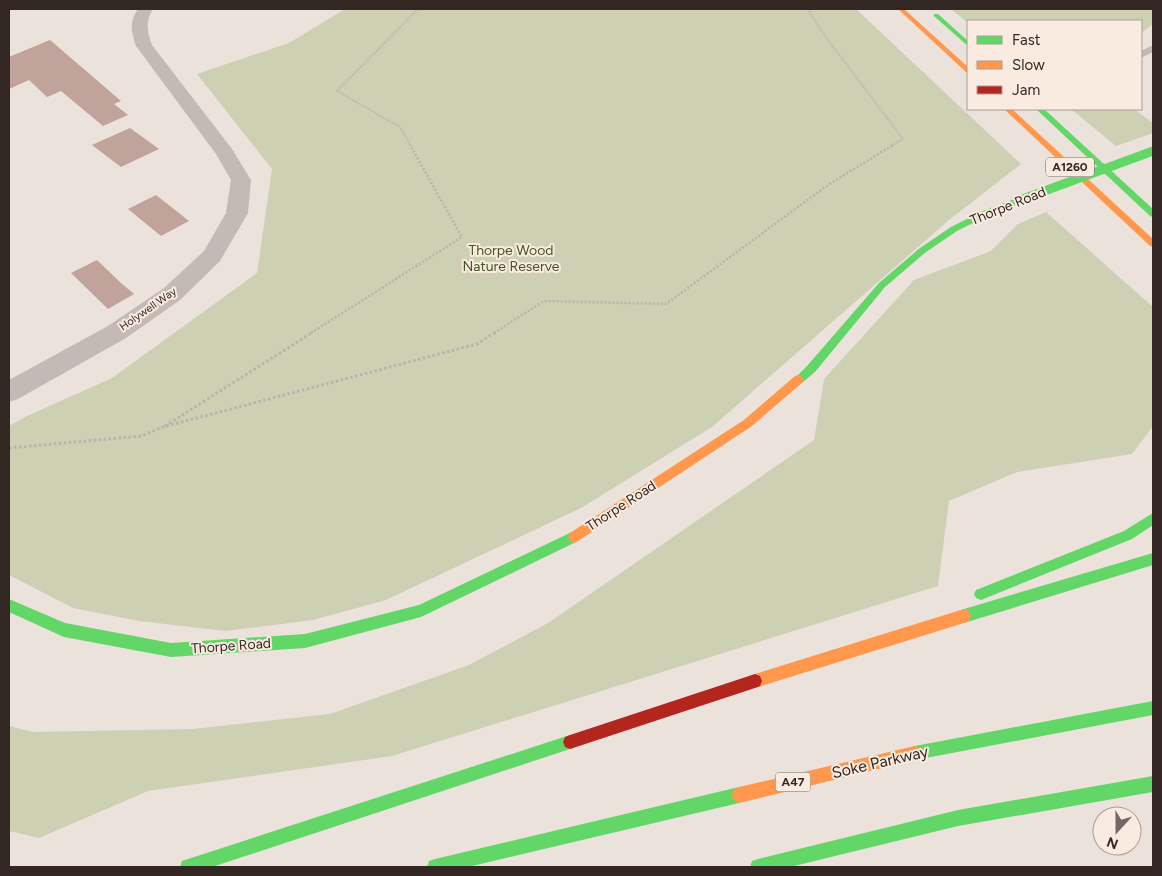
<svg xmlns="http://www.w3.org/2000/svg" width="1162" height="876" font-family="Figtree,sans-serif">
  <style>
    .green { fill: #ced0b4 }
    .building { fill: #c0a39b }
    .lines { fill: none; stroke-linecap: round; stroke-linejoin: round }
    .path-far2 { stroke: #bcb2ad; stroke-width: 2; stroke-dasharray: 1 1; stroke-linecap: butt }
    .path-far1 { stroke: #bcb2ad; stroke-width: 2.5; stroke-dasharray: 2 2; stroke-linecap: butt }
    .path { stroke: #bcb2ad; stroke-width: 3; stroke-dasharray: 2.5 2.5; stroke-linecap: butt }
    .lane { fill: #c3bab5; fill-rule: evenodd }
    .street { fill: #c3bab5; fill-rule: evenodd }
    .fast { fill: #63d668; fill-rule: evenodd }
    .slow { fill: #ff974d; fill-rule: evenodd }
    .jam { fill: #b3261e; fill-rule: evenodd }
    .fast-bridge { stroke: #63d668; stroke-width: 9 }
    .labels { text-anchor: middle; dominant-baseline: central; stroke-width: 4; stroke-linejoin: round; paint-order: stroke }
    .far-street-label { font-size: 11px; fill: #332724; stroke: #faebe0 }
    .shield { fill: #faebe0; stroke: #6f625c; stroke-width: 1 }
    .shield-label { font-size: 12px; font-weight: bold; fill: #332724 }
    .street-label { font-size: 14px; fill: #332724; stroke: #faebe0 }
    .park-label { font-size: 14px; fill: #475326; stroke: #faebe0 }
    .near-street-label { font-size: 16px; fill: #332724; stroke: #faebe0 }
  </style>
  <rect width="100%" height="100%" fill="#ebe2db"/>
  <g class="green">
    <path d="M 345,9 L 856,9 L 1021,164 L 949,220 L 712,427 L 581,508 L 386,600 L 313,620 L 225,631 L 139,621 L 73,608 L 11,576 L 9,574 L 9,426 L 25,417 L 112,378 L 257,273 L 272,169 L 197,74 L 289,43 Z"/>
    <path d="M 951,9 L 1153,9 L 1153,24 L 1141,33 L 1141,21 L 968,21 L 968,23 Z"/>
    <path d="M 1071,109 L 1134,109 L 1153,123 L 1153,133 L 1116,146 Z"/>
    <path d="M 1046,212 L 1153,307 L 1153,426 L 1132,454 L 1017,472 L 949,501 L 938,586 L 392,756 L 148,791 L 39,838 L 9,831 L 9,726 L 33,732 L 193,729 L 330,714 L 469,665 L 548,623 L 814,440 L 824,379 L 914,280 L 991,251 L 1018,224 Z"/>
  </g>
  <g class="building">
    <path d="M 50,40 L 121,101 L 114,104 L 128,115 L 103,126 L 61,91 L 47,97 L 29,80 L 9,89 L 9,57 Z"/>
    <path d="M 130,128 L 159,149 L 121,167 L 92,145 Z"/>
    <path d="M 156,195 L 189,221 L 161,236 L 128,209 Z"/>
    <path d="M 97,260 L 121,283 L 134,294 L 108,309 L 71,273 Z"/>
  </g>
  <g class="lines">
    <g class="path-far2">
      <path d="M 808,9 L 822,32 L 903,139 L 891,146"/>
      <path d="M 411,146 L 400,127 L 337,91 L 417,10 L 421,9"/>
    </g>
    <g class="path-far1">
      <path d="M 311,333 L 462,237 L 410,145"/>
      <path d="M 494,333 L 544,301 L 666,304 L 828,185 L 893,145"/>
    </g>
    <g class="path">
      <path d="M 165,426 L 313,332"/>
      <path d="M 9,448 L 141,436 L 163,427 L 477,344 L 496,332"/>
    </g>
    <path class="lane" d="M 1153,45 L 1153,52 L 1141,58 L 1141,51 Z"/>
    <path class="street" d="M 138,9 L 153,9 C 145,21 147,32 152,45 L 232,149 L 251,180 L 248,213 L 220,261 L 180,300 L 126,338 L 18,399 L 9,402 L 9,380 L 108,326 L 164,288 L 204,251 L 226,213 L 231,180 L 216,154 L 136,46 C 131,32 129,21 138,9 Z"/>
    <g class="fast">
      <path d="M 934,14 L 938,14 L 968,41 L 968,46 L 934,16 Z"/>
      <path d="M 1036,109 L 1044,109 L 1153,209 L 1153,217 L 1150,216 Z"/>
      <path d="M 1020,197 L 1023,198 L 1023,202 L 991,214 L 957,231 L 926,252 L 885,287 L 815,372 L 803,382 L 795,382 L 794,379 L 807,366 L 879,283 L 920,248 L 951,227 L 985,210 Z"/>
      <path d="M 1153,513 L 1153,525 L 1132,539 L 981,600 L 976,598 L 974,594 L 976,590 L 1124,531 Z"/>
      <path d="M 574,531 L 578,533 L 580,537 L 578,541 L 421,617 L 305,648 L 171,657 L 64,637 L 9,612 L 9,599 L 65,623 L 171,643 L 305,634 L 419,605 Z"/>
      <path d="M 1153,553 L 1153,565 L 964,623 L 959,621 L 957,616 L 959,611 L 964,609 Z"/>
      <path d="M 1153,701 L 1153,715 L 915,760 L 910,758 L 908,753 L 910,748 L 915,746 Z"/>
      <path d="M 570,735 L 575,737 L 577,742 L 575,747 L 570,749 L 212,867 L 180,867 L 182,861 L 188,859 Z"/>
      <path d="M 1153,776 L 1153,792 L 958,826 L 790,867 L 750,867 L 752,861 L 758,859 L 958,810 Z"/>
      <path d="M 739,787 L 744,790 L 747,795 L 744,800 L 739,803 L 468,867 L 427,867 L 429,861 L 435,859 Z"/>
    </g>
    <g class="slow">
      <path d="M 898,9 L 904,9 L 968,67 L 968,73 L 966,72 Z"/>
      <path d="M 1004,109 L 1012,109 L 1153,239 L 1153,247 L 1150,246 Z"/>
      <path d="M 799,375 L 804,379 L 803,382 L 752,426 L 578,541 L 574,543 L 570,541 L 568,537 L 570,533 L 744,420 L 795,376 Z"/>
      <path d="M 964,609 L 969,611 L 971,616 L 969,621 L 964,623 L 755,688 L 750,686 L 748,681 L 750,676 L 755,674 Z"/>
      <path d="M 915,746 L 920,748 L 922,753 L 920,758 L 915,760 L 739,803 L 734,800 L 731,795 L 734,790 L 739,787 Z"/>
    </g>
    <path class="jam" d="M 755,674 L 760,676 L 762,681 L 760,686 L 755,688 L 570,749 L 565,747 L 563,742 L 565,737 L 570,735 Z"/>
    <path class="fast-bridge" d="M 1020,200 L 1153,151"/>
  </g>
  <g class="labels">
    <g class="far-street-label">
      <text transform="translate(148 309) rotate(-35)">Holywell Way</text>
    </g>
    <g class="shield">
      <rect x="1046" y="157.5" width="48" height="19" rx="4"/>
      <rect x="775.5" y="772.5" width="35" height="19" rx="4"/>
    </g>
    <g class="shield-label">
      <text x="1070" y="167">A1260</text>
      <text x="793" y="782">A47</text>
    </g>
    <g class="street-label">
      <text transform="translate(1008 206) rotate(-22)">Thorpe Road</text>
      <text transform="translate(621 506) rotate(-33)">Thorpe Road</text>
      <text transform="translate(231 646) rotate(-4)">Thorpe Road</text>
    </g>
    <g class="park-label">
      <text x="511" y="250">Thorpe Wood<tspan x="511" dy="16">Nature Reserve</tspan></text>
    </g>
    <g class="near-street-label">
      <text transform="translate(880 762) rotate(-13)">Soke Parkway</text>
    </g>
  </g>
  <rect width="1162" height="876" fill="none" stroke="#332724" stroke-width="20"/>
  <rect x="967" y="20" width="175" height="90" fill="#faebe0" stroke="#aa9d95"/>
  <rect x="977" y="36" width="25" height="8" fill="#63d668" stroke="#aa9d95"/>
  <text x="1012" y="45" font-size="15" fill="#332724">Fast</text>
  <rect x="977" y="61" width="25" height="8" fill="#ff974d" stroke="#aa9d95"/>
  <text x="1012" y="70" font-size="15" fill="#332724">Slow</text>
  <rect x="977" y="86" width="25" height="8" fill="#b3261e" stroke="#aa9d95"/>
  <text x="1012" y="95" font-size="15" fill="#332724">Jam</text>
  <g transform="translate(1117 831) rotate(201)"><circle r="24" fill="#faebe0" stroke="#aa9d95"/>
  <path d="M0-4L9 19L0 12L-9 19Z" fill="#736864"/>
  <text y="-8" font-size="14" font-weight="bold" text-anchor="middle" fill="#332724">N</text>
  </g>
</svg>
